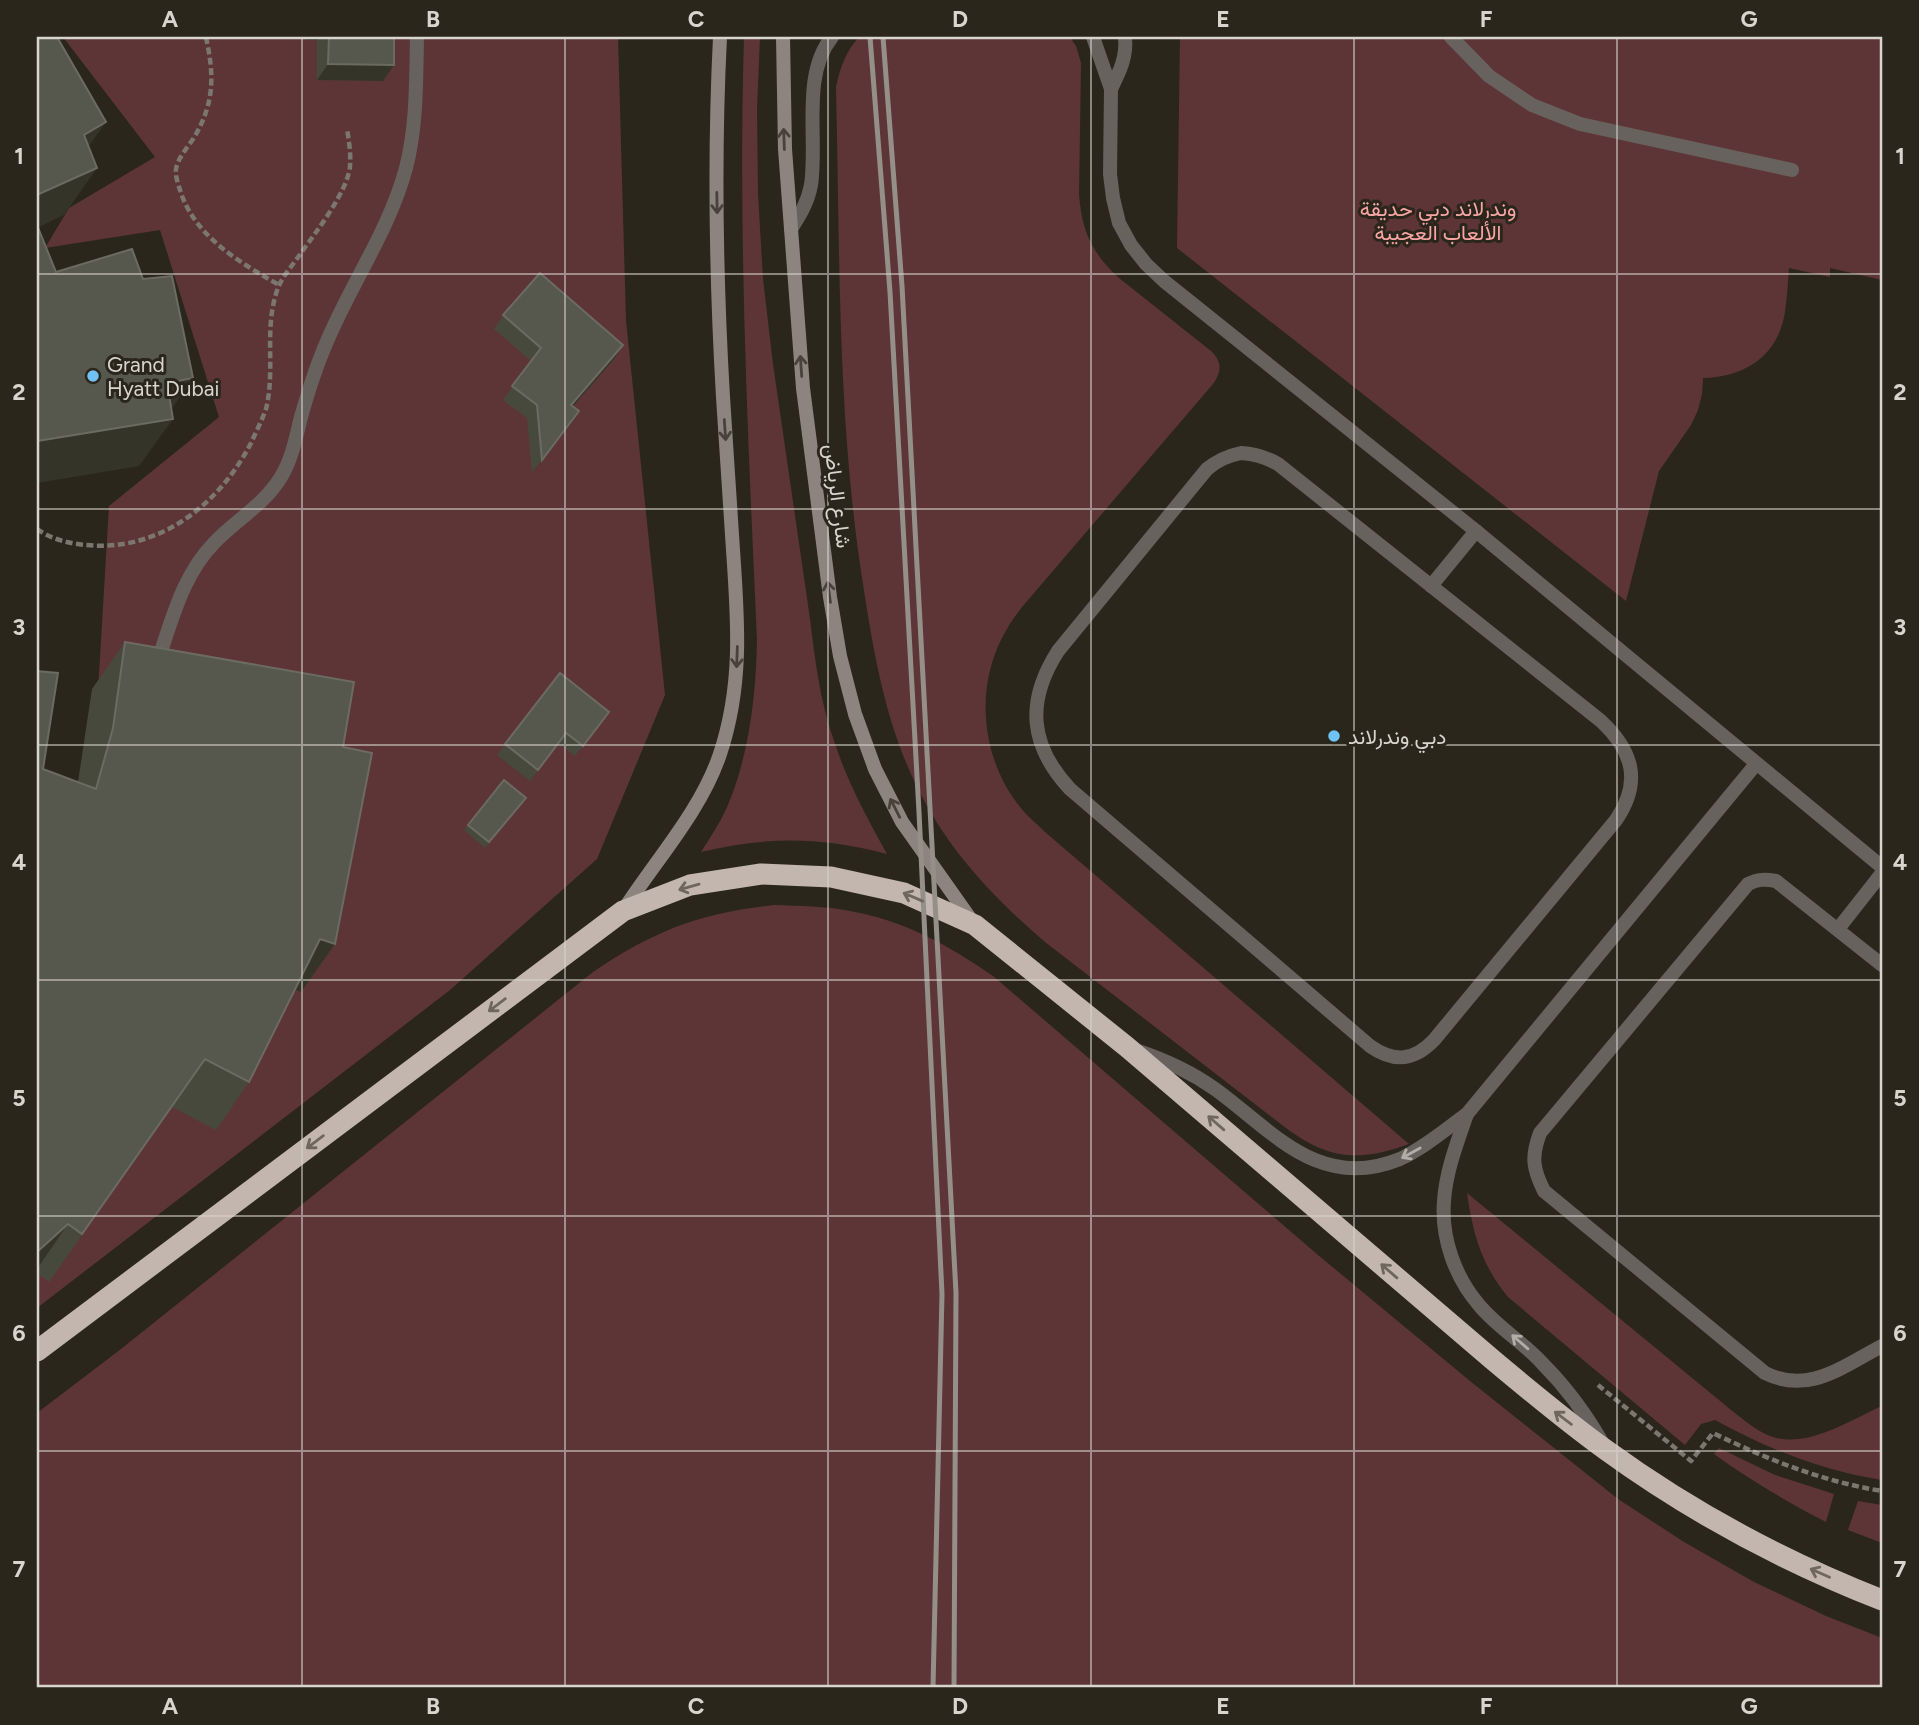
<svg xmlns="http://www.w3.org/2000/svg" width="1919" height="1725" font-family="Figtree,Vazirmatn,sans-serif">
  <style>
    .green { fill: #5e3536 }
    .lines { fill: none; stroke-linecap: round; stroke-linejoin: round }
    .path { stroke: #7b776e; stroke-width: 4.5; stroke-dasharray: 7 3.5; stroke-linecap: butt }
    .service { stroke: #68625f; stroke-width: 14 }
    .secondary { stroke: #8d847f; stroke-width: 14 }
    .motorway { stroke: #c3b6ae; stroke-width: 21 }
    .rail { stroke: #949088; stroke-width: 5 }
    .wall { fill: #47493d }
    .shaded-wall { fill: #353429 }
    .building { fill: #57584d; stroke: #6b6b61; stroke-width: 2 }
    .oneway { stroke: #48423a }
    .oneway2 { stroke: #6f675e }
    .oneway3 { stroke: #b1ada7 }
    .grid { fill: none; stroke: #d8d5ce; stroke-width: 2; stroke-opacity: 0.55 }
    .poi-dot { fill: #70c2f4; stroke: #2b261c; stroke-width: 2.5 }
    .labels { text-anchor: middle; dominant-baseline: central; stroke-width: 6; stroke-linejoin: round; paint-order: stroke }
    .park-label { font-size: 21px; fill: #f9a5a4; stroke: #2b261c }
    .poi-label { font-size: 21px; fill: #d8d5ce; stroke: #2b261c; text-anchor: start }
    .street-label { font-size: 21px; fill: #d8d5ce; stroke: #2b261c }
    .neatline { fill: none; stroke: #d8d5ce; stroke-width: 2.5 }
    .grid-label { font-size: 23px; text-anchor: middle; font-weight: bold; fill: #d8d5ce }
  </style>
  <rect width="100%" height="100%" fill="#2b261c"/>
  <g class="green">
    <path d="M 63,37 L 618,37 L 626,321 L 665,695 L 597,859 L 450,990 L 37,1308 L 37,1007 L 96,725 L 109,506 L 219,417 L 160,230 L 45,248 L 69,208 L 155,157 Z"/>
    <path d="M 744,37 L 760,37 L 757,109 L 758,194 L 763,279 L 773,364 L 810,619 C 815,660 820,701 834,741 C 847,781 867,818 887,854 C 821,837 768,836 701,852 C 712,835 723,818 730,800 C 750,749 756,693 757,640 C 748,439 738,238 744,37 Z"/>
    <path d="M 859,37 L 1070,37 L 1076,46 L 1081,63 L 1079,195 C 1082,232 1092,253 1119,278 L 1211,351 C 1222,361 1222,372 1213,384 L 1022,607 C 1017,614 1011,621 1007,629 C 972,686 981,765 1026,814 C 1032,820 1039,826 1045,832 L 1409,1144 C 1359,1162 1329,1160 1286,1128 L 1045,942 C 989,894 941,842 911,774 C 884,714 873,649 863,584 C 837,421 840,252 836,87 C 840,68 846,51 859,37 Z"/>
    <path d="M 1180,37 L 1882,37 L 1882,280 L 1830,268 L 1830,277 L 1789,268 C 1788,282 1787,297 1785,312 C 1778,356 1745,377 1703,378 L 1702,394 L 1698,410 L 1691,425 L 1659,471 L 1626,601 L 1177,248 Z"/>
    <path d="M 774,905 C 799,906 825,906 850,911 C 903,920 950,946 993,976 L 1318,1255 L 1470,1381 L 1618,1499 L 1684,1542 L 1754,1582 L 1826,1616 L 1882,1638 L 1882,1688 L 37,1688 L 37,1413 L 121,1349 L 593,972 C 655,930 700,913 774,905 Z"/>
    <path d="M 1467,1193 L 1736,1414 C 1747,1422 1759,1433 1773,1437 C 1809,1448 1850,1420 1882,1406 L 1882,1480 C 1823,1471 1768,1449 1715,1420 L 1701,1424 L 1685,1445 L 1508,1297 C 1481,1264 1473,1234 1467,1193 Z"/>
    <path d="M 1719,1448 L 1775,1475 L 1834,1494 L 1826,1522 C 1787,1502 1750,1480 1714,1454 Z"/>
    <path d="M 1858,1501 L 1882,1505 L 1882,1543 L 1848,1530 Z"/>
  </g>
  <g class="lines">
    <g class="path">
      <path d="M 206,37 C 214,75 215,101 195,136 C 189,146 178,157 176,169 C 175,175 178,184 180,190 C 194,236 239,262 279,285"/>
      <path d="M 37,529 C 51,539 70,544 87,545 C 159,552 219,505 251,443 C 256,432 262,420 266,409 C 276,369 263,328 278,288 C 283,275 293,265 301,253 C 316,232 348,191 350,166 C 351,154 349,141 347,129"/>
      <path d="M 1598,1385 L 1691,1461 L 1713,1433 C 1769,1460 1821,1481 1882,1491"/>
    </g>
    <g class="service">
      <path d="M 1093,37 L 1111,89 L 1110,174 L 1113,198 L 1119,223 L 1131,245 L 1146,264 L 1164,281 L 1476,531 L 1882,867"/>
      <path d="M 1451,37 L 1489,76 L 1532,105 L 1580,124 L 1792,170"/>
      <path d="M 1111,89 C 1120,71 1127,57 1125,37"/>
      <path d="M 791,229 C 800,215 808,202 811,185 C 818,139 801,75 832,37"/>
      <path d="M 1241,453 C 1256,454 1266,457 1278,464 L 1601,721 C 1633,751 1642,782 1616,820 L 1434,1040 C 1414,1061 1394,1063 1370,1046 L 1070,789 C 1029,745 1026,701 1058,651 L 1207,469 C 1218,460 1227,456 1241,453 Z"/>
      <path d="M 1431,586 L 1476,531"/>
      <path d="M 159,657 C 173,617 183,575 214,543 C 236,520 264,505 281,477 C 292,459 296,437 301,417 C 307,396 313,376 321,356 C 345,292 388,235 406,168 C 417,125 416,81 417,37"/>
      <path d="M 1838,929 L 1882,873"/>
      <path d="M 1882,965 L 1776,881 C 1765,879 1758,879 1748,884 L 1540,1133 C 1531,1157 1533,1169 1544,1191 L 1765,1373 C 1809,1395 1843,1366 1882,1346"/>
      <path d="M 1138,1051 C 1165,1060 1191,1072 1215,1089 C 1273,1131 1319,1192 1400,1159 C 1424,1148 1446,1129 1467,1114 L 1756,764"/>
      <path d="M 1467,1114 C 1457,1143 1446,1171 1444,1201 C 1441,1238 1455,1277 1479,1305 C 1497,1327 1523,1342 1542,1363 C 1566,1387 1586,1414 1603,1444"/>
    </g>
    <g class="secondary">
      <path d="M 783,37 L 785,149 L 803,388 L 830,597 L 840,656 L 855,714 L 875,769 L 902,822 L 974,924"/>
      <path d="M 623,911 C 655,861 701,811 720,754 C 743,685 738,621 733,550 C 730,499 726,448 723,397 C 716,277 714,156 720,37"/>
    </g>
    <path class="motorway" d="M 37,1351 L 623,911 L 690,885 L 761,874 L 831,877 L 904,893 L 975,925 L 1127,1047 L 1493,1360 C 1530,1391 1567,1422 1606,1450 C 1690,1511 1785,1562 1882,1600"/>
    <g class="rail">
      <path d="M 870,37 L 890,292 L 919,812 L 942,1294 L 933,1688"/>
      <path d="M 883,37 L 902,286 L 956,1293 L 954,1688"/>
    </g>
  </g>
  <g class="wall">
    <path d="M 306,37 L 394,37 L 383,81 L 317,80 L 317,40 L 306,40 Z"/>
    <path d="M 503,315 L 614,359 L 573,406 L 570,425 L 532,473 L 527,418 L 503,400 L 531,361 L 494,329 Z"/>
    <path d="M 125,642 L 343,747 L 335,944 L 301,992 L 295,990 L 249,1082 L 216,1130 L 172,1107 L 49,1282 L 37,1273 L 37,671 L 43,769 L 78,782 L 92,689 Z"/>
    <path d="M 602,723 L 575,756 L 559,744 L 530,781 L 497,755 L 505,744 Z"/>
    <path d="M 522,803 L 485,848 L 464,830 L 468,825 Z"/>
  </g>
  <g class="shaded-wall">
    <path d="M 308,37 L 320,37 L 317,40 L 306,40 Z"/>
    <path d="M 328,64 L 394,65 L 383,81 L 317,80 Z"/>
    <path d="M 106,122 L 72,170 L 84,135 Z"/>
    <path d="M 97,168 L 64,215 L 37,228 L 37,195 Z"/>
    <path d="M 623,345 L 614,359 L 562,419 L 571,405 Z"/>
    <path d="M 193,378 L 164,420 L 173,419 L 139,466 L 37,483 L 37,441 L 167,383 Z"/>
    <path d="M 579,411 L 570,425 L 532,473 L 542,460 Z"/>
    <path d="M 320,939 L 335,944 L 301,992 L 287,987 Z"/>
    <path d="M 68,1224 L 37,1269 L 37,1252 Z"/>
  </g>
  <g class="building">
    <path d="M 37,37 L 57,37 L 106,122 L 84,135 L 97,168 L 37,195 Z"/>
    <path d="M 329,37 L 394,37 L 394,65 L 328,64 Z"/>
    <path d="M 37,225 L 56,272 L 132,249 L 143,279 L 172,276 L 193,378 L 167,383 L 173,419 L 37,441 Z"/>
    <path d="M 540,273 L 623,345 L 571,405 L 579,411 L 542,460 L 537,405 L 512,386 L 541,348 L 503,315 Z"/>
    <path d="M 125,642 L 354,682 L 343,747 L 372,753 L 335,944 L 320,939 L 249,1082 L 205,1059 L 82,1234 L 68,1224 L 37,1252 L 37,671 L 58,673 L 43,769 L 96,789 L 113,728 Z"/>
    <path d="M 560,673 L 609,712 L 583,746 L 566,733 L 538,770 L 505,744 Z"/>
    <path d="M 504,780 L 526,798 L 489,842 L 468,825 Z"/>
  </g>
  <defs><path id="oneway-shaft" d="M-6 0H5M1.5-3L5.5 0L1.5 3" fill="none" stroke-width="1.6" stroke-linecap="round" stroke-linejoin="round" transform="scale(1.75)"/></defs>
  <g class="oneway">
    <use href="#oneway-shaft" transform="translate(784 139) rotate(-92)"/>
    <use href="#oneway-shaft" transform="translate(717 203) rotate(89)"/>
    <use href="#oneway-shaft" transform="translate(801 366) rotate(-94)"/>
    <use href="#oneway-shaft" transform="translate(725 430) rotate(86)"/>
    <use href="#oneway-shaft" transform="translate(829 592) rotate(-98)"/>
    <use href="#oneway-shaft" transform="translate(737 657) rotate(92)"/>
    <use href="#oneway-shaft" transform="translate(895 808) rotate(-117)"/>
  </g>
  <g class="oneway2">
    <use href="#oneway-shaft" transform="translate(689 887) rotate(164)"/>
    <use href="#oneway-shaft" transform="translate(913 897) rotate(-157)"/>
    <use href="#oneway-shaft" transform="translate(497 1005) rotate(143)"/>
    <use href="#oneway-shaft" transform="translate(1216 1123) rotate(-139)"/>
    <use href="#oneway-shaft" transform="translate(315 1142) rotate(143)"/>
    <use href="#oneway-shaft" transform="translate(1389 1271) rotate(-139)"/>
    <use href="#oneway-shaft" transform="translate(1563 1418) rotate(-143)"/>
    <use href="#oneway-shaft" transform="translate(1820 1573) rotate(-156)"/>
  </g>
  <g class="oneway3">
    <use href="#oneway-shaft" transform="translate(1411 1153) rotate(151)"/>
    <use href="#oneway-shaft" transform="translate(1520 1342) rotate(-139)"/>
  </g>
  <path class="grid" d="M 302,37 L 302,1688M 565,37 L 565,1688M 828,37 L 828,1688M 1091,37 L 1091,1688M 1354,37 L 1354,1688M 1617,37 L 1617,1688M 37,274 L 1882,274M 37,509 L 1882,509M 37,745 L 1882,745M 37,980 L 1882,980M 37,1216 L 1882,1216M 37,1451 L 1882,1451"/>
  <g class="poi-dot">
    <circle cx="93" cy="376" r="7"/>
    <circle cx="1334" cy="736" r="7"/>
  </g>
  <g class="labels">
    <g class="park-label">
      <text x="1438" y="208">وندرلاند دبي حديقة<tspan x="1438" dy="24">الألعاب العجيبة</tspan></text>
    </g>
    <g class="poi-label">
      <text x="107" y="364">Grand<tspan x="107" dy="24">Hyatt Dubai</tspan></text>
      <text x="1348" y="736">دبي وندرلاند</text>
    </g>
    <g class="street-label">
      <text transform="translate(838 496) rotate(83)">شارع الرياض</text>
    </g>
  </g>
  <rect width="1919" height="1725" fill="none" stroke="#2b261c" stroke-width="77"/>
  <rect x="38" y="38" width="1843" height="1648" class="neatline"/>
  <g class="grid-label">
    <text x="170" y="27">A</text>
    <text x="433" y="27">B</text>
    <text x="696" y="27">C</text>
    <text x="960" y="27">D</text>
    <text x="1223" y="27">E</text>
    <text x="1486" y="27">F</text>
    <text x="1749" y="27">G</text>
    <text x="19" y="164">1</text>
    <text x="1900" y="164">1</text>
    <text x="19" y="400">2</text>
    <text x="1900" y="400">2</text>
    <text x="19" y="635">3</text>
    <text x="1900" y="635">3</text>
    <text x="19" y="870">4</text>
    <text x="1900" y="870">4</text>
    <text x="19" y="1106">5</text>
    <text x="1900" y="1106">5</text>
    <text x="19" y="1341">6</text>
    <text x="1900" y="1341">6</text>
    <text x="19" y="1577">7</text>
    <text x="1900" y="1577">7</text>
    <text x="170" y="1714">A</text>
    <text x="433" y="1714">B</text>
    <text x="696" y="1714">C</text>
    <text x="960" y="1714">D</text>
    <text x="1223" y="1714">E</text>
    <text x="1486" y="1714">F</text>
    <text x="1749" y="1714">G</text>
  </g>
</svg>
